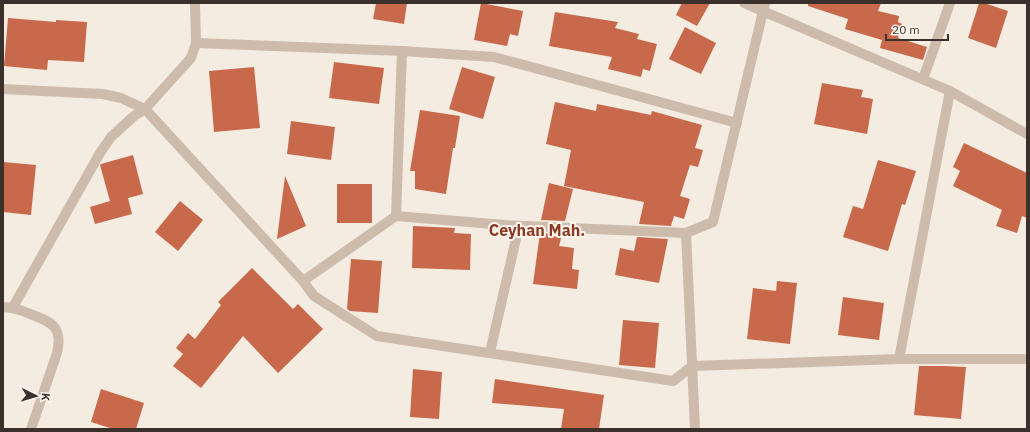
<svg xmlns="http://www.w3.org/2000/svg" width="1030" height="432" font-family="'IBM Plex Sans',sans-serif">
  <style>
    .building { fill: #c8694b }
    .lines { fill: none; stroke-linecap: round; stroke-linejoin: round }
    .minor { stroke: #cdbbac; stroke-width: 10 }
    .labels { text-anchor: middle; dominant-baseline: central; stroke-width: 4; stroke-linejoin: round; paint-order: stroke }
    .district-label { font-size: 16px; font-weight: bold; fill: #8c3b22; stroke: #fbf5ee }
  </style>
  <rect width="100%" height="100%" fill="#f4ebe1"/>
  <g class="building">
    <path d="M 376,3 L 407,3 L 404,24 L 373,19 Z"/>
    <path d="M 481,3 L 523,11 L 518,36 L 510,34 L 507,46 L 474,40 Z"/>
    <path d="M 682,3 L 710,3 L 697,26 L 676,15 Z"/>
    <path d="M 808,3 L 881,3 L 878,11 L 899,16 L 898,22 L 902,24 L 898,38 L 927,47 L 923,60 L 880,48 L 882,40 L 845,29 L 848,19 L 808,6 Z"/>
    <path d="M 979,3 L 984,3 L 1008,11 L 996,48 L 968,38 Z"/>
    <path d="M 555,12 L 618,22 L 615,28 L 639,34 L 637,39 L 657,44 L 650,71 L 643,69 L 641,77 L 608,69 L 612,57 L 549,46 Z"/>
    <path d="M 8,18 L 56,22 L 56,20 L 87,22 L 84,62 L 48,60 L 47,70 L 4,66 Z"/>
    <path d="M 685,27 L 716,43 L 701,74 L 669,59 Z"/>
    <path d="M 334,62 L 384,68 L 379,104 L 329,98 Z"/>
    <path d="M 254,67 L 260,128 L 214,132 L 209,71 Z"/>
    <path d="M 462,67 L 495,77 L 483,119 L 449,109 Z"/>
    <path d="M 822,83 L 863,90 L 861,97 L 873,99 L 867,134 L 814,124 Z"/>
    <path d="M 555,102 L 596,111 L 597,104 L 651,115 L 652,111 L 702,125 L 695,148 L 703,150 L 698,167 L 690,165 L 680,196 L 690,199 L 684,219 L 674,216 L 671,226 L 639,224 L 644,202 L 564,186 L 571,150 L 546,144 Z"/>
    <path d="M 420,110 L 460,116 L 455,148 L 453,148 L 446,194 L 415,189 L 415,171 L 410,171 Z"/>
    <path d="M 291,121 L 335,127 L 331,160 L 287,154 Z"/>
    <path d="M 964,143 L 1027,173 L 1027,218 L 1022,216 L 1017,233 L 996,226 L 1002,210 L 953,186 L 960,171 L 953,167 Z"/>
    <path d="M 133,155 L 143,194 L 128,198 L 132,214 L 95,224 L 90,207 L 110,201 L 100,165 L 101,164 Z"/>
    <path d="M 878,160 L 916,171 L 905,205 L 902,204 L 888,251 L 843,237 L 853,206 L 863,209 Z"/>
    <path d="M 3,162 L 36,165 L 31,215 L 3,212 Z"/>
    <path d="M 285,176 L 306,226 L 277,239 Z"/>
    <path d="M 549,183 L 573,189 L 565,221 L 541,220 Z"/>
    <rect x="337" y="184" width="35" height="39"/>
    <path d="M 180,201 L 203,220 L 178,251 L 155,232 Z"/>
    <path d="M 413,226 L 455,228 L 454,233 L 471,234 L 470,270 L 412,268 Z"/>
    <path d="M 540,233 L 562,234 L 559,246 L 574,248 L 572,269 L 579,270 L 577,289 L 533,284 Z"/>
    <path d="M 637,237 L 668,239 L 659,283 L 615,275 L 620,248 L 634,251 Z"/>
    <path d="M 351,259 L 382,261 L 378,313 L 350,311 L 347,309 Z"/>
    <path d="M 252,268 L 293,309 L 298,304 L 323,329 L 278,373 L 243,336 L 201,388 L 173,366 L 183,354 L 176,348 L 188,333 L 195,339 L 221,305 L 218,302 Z"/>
    <path d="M 777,281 L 797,283 L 790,344 L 747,339 L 753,288 L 776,291 Z"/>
    <path d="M 843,297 L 884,303 L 879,340 L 838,335 Z"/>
    <path d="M 623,320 L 659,323 L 655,368 L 619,365 Z"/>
    <path d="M 919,366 L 945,366 L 966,367 L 961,419 L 914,415 Z"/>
    <path d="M 413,369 L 442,372 L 439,419 L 410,417 Z"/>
    <path d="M 495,379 L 604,395 L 599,429 L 561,429 L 564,409 L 492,403 Z"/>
    <path d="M 101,389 L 144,403 L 136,429 L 113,429 L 91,422 Z"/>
  </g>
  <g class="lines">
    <g class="minor">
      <path d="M 744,3 L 950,91 L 1027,134"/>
      <path d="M 196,43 L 402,51 L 396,216"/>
      <path d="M 402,51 L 494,57 L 737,123"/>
      <path d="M 923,79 L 950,3"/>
      <path d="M 3,89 L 103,94 L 121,98 L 145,109 L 303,281 L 314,296 L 377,336 L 673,381 L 692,366 L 899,359 L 1027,359"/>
      <path d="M 686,233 L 695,429"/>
      <path d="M 303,281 L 396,216 L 505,225 L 686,233 L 713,222 L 765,3"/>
      <path d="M 3,307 C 13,307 21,310 30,314 C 52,322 63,327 57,353 L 31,429"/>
      <path d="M 13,307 L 100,153 L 111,137 L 134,116 L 145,109 L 191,58 L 196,43 L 195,3"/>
      <path d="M 490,352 L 519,226"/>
      <path d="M 899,359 L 950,91"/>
    </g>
  </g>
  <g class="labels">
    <g class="district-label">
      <text x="537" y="230">Ceyhan Mah.</text>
    </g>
  </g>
  <rect width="1030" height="432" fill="none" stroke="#3b302b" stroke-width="8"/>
  <g transform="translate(36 396) rotate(95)" stroke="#fbf5ee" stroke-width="3" paint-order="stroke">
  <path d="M0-3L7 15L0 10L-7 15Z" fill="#3b302b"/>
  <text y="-6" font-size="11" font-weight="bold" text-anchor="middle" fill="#3b302b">K</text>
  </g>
  <path d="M886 34v6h62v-6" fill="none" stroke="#3b302b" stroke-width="2"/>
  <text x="892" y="34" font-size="12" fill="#3b302b" stroke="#fbf5ee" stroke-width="3" paint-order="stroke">20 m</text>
</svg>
